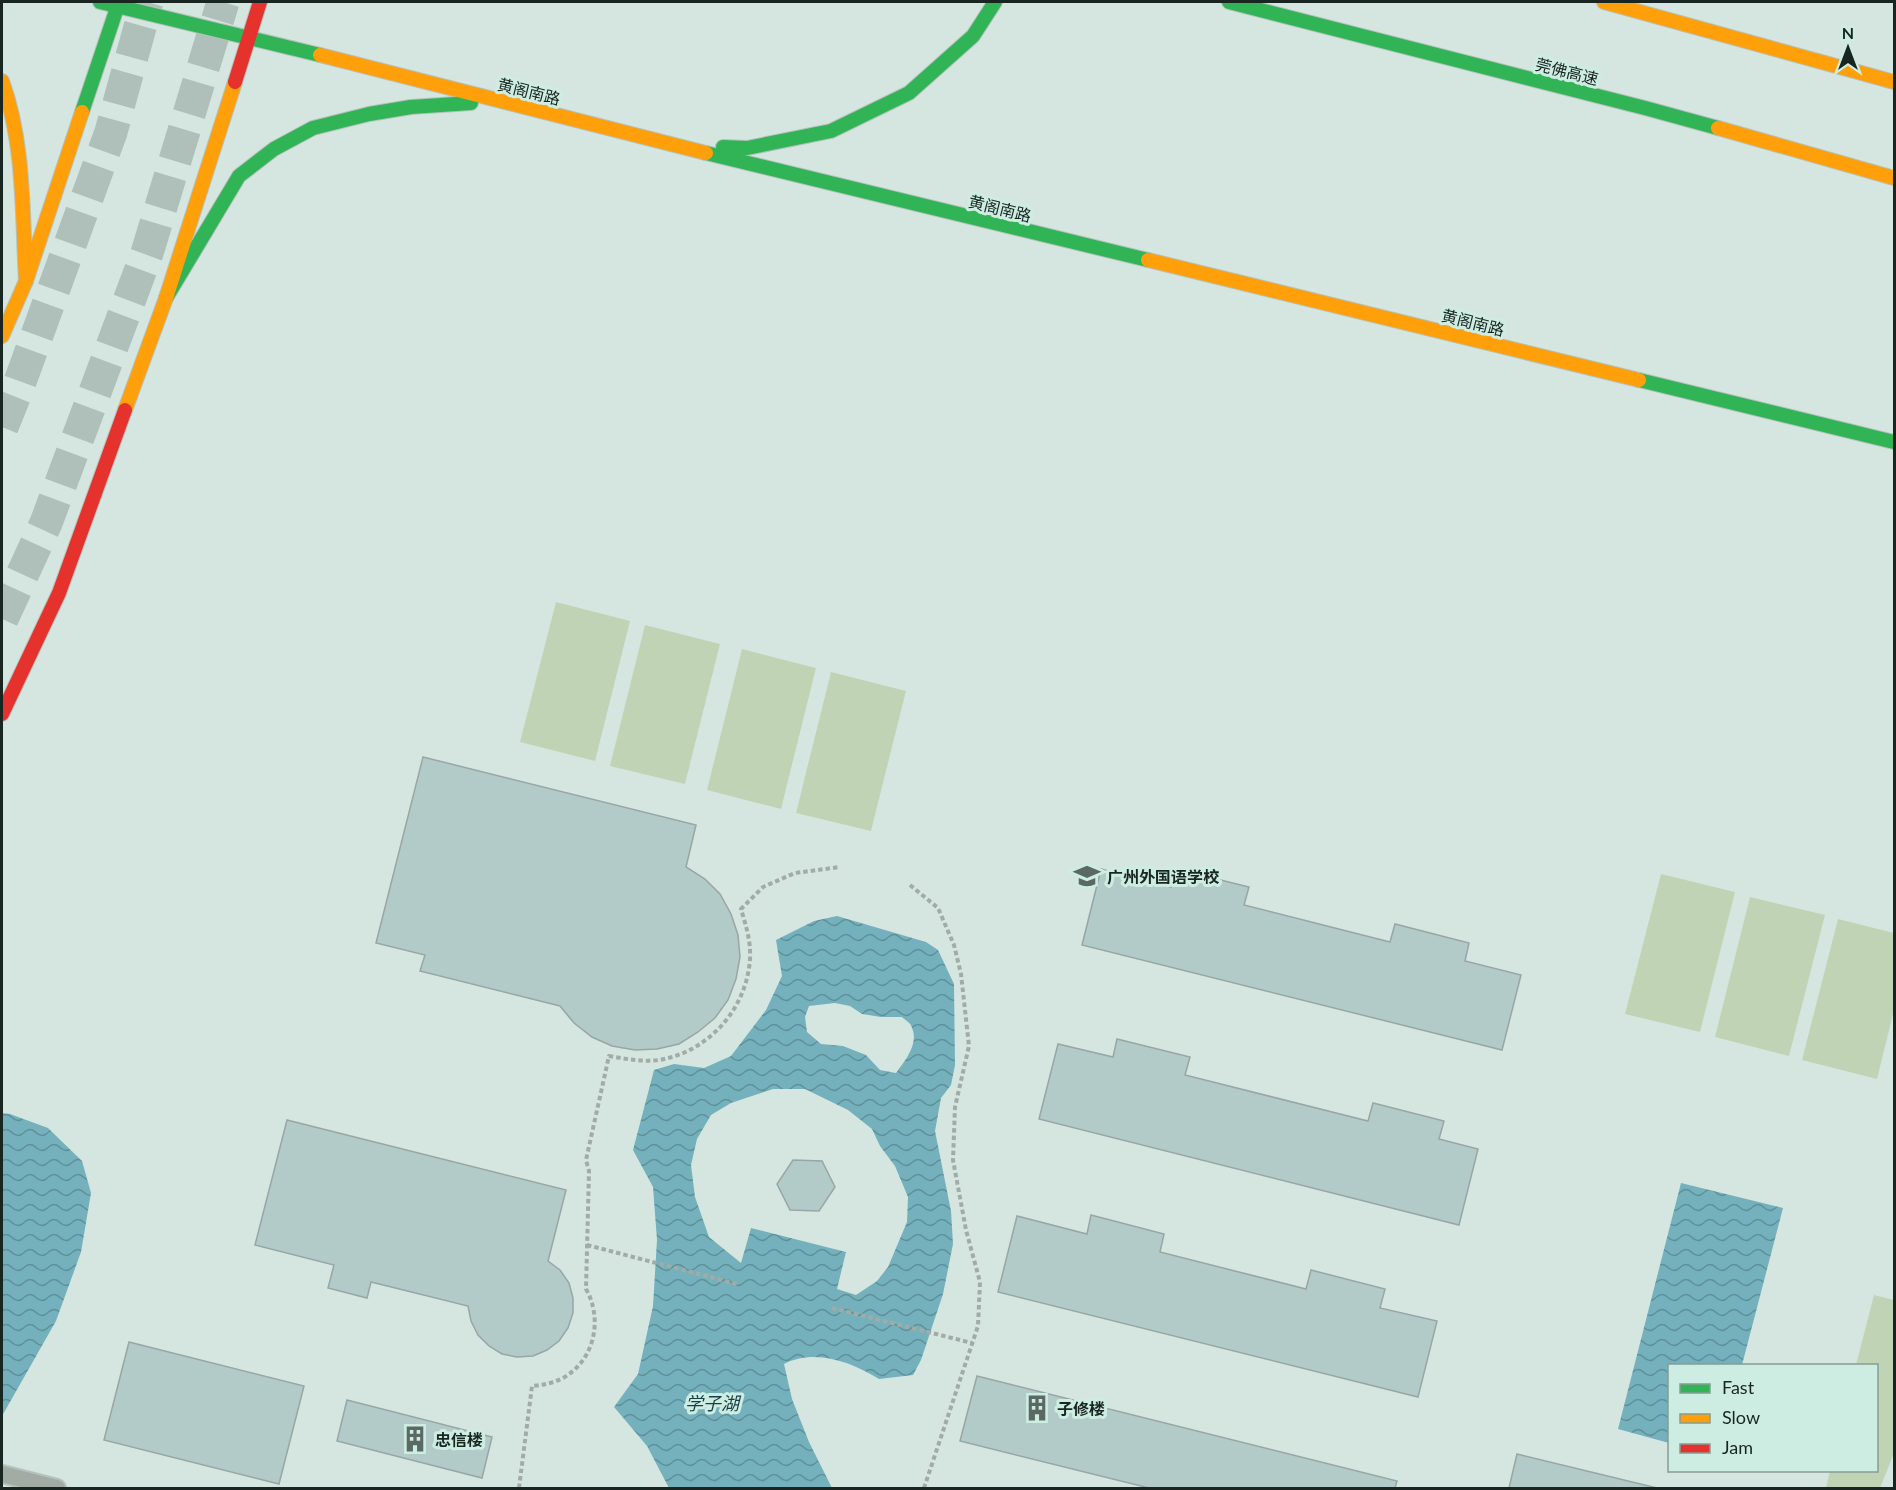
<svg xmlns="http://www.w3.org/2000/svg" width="1896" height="1490" font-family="Lato,'Noto Sans SC',sans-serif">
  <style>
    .pitch { fill: #c0d4b5 }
    .water { fill: url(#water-waves); fill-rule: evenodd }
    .building { fill: #b3cbc8; stroke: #98a6a4; stroke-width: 1.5 }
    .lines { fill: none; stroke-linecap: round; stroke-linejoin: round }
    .primary-tunnel { stroke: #afbfba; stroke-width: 33; stroke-dasharray: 33 16; stroke-linecap: butt }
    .lane-casing { stroke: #b5c2bd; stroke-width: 20 }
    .fast-casing { stroke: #b5c2bd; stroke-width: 16 }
    .slow-casing { stroke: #b5c2bd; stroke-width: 16 }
    .jam-casing { stroke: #b5c2bd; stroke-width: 16 }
    .path { stroke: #a2aca6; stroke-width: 4; stroke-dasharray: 4.5 3; stroke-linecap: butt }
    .lane { stroke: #a2aca5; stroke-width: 16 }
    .fast { stroke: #30b455; stroke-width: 14 }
    .slow { stroke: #ff9f0a; stroke-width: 14 }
    .jam { stroke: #e5322d; stroke-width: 14 }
    .labels { text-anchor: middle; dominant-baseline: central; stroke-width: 6; stroke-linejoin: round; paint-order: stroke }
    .street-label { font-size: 16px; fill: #192521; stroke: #ceede2 }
    .poi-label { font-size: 16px; font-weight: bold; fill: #192521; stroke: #ceede2; text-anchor: start }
    .water-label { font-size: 18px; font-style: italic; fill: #173d46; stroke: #ceede2 }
  </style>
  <defs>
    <pattern id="water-waves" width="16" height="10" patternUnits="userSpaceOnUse" patternTransform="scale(1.5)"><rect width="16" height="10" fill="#74b1bd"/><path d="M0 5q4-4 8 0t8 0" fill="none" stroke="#5e9099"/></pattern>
  </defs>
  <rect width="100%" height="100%" fill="#d5e6e0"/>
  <g class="pitch">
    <path d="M 556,602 L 630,621 L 595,761 L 520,742 Z"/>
    <path d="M 645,625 L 720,644 L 685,784 L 610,766 Z"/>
    <path d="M 742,649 L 816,668 L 781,809 L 707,790 Z"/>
    <path d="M 831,672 L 906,691 L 871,831 L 796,813 Z"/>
    <path d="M 1661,874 L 1735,892 L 1700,1032 L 1625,1014 Z"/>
    <path d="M 1750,897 L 1825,915 L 1789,1056 L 1715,1037 Z"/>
    <path d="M 1838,919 L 1894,933 L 1894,1010 L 1877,1079 L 1802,1060 Z"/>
    <path d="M 1874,1295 L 1894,1300 L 1894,1453 L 1880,1488 L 1826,1488 L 1830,1471 L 1876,1470 L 1876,1366 L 1856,1365 Z"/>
  </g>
  <g class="water">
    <path d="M 837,916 L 926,942 L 938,950 L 954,984 L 955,1065 L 951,1085 L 941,1098 L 935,1131 L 951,1211 L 953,1244 L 943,1294 L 921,1360 L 913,1375 L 879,1379 C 852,1362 814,1348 784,1364 L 792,1399 L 809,1442 L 832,1488 L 669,1488 L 647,1446 L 614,1407 L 638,1374 L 653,1306 L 657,1240 L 653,1187 L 633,1150 L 654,1070 L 674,1064 L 704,1068 L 731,1056 L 766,1010 L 782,976 L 776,940 L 814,921 ZM 835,1003 L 850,1006 L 862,1014 L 881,1017 L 902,1017 C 905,1020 911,1023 912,1028 C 919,1044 905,1061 896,1073 L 880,1070 L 866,1055 L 843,1046 L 821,1044 L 807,1032 L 805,1017 L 809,1006 ZM 773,1089 L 805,1089 L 848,1110 L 872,1129 L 880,1146 L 895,1166 L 908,1197 L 907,1222 L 888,1267 L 877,1281 L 856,1295 L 837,1289 L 846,1252 L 751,1228 L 741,1263 L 709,1237 L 695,1197 L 691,1165 L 697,1139 L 711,1115 L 731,1103 Z"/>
    <path d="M 2,1113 L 10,1114 L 48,1128 L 82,1161 L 91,1193 L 81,1252 L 56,1321 L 2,1416 Z"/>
    <path d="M 1681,1183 L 1783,1208 L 1742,1365 L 1670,1366 L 1669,1443 L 1618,1429 Z"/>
  </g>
  <g class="building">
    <path d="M 423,757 L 696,825 L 686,867 L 705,879 L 720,894 L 731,914 L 738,935 L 740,957 L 736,979 L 728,1000 L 715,1018 L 698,1032 L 679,1044 L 657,1049 L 635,1050 L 612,1046 L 592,1037 L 574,1023 L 560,1006 L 420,971 L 425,955 L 376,943 Z"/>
    <path d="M 1101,869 L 1171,887 L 1176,869 L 1249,887 L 1244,905 L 1390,942 L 1395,924 L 1469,943 L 1465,961 L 1521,975 L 1502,1050 L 1082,945 Z"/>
    <path d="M 1117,1039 L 1190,1057 L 1185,1075 L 1368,1121 L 1373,1103 L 1444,1121 L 1439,1139 L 1478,1149 L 1459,1225 L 1039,1119 L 1058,1044 L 1113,1057 Z"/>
    <path d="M 287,1120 L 566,1190 L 548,1261 L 560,1270 L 569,1283 L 573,1298 L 573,1313 L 568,1328 L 559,1341 L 547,1350 L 533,1356 L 517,1357 L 502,1354 L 489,1346 L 478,1335 L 471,1321 L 468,1306 L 371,1282 L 367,1298 L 328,1288 L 334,1265 L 255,1245 Z"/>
    <path d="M 793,1160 L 822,1161 L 835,1187 L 819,1211 L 790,1210 L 777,1184 Z"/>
    <path d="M 1091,1215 L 1164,1234 L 1160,1252 L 1306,1289 L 1311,1270 L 1385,1289 L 1380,1308 L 1437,1321 L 1418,1397 L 998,1292 L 1017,1216 L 1087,1234 Z"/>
    <path d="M 129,1342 L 304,1386 L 279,1484 L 104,1440 Z"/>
    <path d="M 977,1376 L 1397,1481 L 1395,1488 L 1149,1488 L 960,1441 Z"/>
    <path d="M 347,1400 L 492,1437 L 482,1478 L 337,1441 Z"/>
    <path d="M 1517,1454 L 1657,1488 L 1509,1488 Z"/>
  </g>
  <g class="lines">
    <g class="primary-tunnel">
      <path d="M 2,427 L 17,390 L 111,132 L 147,2"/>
      <path d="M 2,619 L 46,523 L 147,253 L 223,2"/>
    </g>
    <g class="lane-casing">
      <path id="lane" d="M 2,1474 L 57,1488"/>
    </g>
    <g class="fast-casing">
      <g id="fast">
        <path d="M 100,2 L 320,55"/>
        <path d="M 1229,2 L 1645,108 L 1718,128"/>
        <path d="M 82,112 L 119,2"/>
        <path d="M 723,147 L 747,148 L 831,131 L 909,93 L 973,36 L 995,2"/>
        <path d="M 706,153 L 1148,260"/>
        <path d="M 166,298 L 239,176 L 274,149 L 313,128 L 369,114 L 411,107 L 471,103"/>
        <path d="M 1639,380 L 1894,442"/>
      </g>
    </g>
    <g class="slow-casing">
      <g id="slow">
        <path d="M 1604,2 L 1894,82"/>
        <path d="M 320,55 L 706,153"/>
        <path d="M 2,81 C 25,144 22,215 26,281"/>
        <path d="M 1718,128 L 1894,178"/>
        <path d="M 1148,260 L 1639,380"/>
        <path d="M 2,336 L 26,281 L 82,112"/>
        <path d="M 125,410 L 166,298 L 235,82"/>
      </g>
    </g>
    <g class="jam-casing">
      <g id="jam">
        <path d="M 235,82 L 260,2"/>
        <path d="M 2,714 L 59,593 L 125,410"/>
      </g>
    </g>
    <g class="path">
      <path d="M 910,885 L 938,908 L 954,945 L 961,974 L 969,1046 L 955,1107 L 953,1160 L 966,1230 L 980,1282 L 978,1326 L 924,1488"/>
      <path d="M 587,1245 L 737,1284"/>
      <path d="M 832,1308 L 972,1343"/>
      <path d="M 519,1488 L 532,1386 C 543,1385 553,1383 563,1378 C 595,1360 603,1319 586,1289 L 589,1171 L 586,1160 L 609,1056 C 626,1059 642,1062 659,1060 C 709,1052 747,1008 750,959 C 751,941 746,926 741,909 L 763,887 L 795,873 L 840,867"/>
    </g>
    <use href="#lane" class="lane"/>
    <use href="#fast" class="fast"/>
    <use href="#slow" class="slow"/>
    <use href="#jam" class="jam"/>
  </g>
  <defs>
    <g id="school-bare" transform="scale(2.07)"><path d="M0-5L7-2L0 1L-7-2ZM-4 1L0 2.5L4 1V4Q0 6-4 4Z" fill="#5b6964" stroke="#ceede2" stroke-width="2.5" paint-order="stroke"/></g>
    <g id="building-bare" transform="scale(2.07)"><path d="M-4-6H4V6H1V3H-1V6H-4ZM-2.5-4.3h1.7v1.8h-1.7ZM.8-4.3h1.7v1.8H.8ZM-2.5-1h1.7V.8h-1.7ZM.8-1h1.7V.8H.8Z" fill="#5b6964" stroke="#ceede2" stroke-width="2.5" paint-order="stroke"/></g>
  </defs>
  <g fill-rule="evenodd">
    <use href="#school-bare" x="1087" y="876"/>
    <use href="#building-bare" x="1037" y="1408"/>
    <use href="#building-bare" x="415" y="1439"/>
  </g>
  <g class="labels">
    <g class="street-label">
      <text transform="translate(1567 71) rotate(14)">莞佛高速</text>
      <text transform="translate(529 91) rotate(14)">黄阁南路</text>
      <text transform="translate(1000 208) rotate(14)">黄阁南路</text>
      <text transform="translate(1473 322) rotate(14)">黄阁南路</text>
    </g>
    <g class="poi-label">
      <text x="1107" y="876">广州外国语学校</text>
      <text x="1057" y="1408">子修楼</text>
      <text x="435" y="1439">忠信楼</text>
    </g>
    <g class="water-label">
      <text x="712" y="1403">学子湖</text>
    </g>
  </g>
  <rect width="1896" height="1490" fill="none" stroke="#192521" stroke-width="6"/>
  <rect x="1668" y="1364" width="210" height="108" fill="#ceede2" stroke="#869d95" stroke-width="1.5"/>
  <rect x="1680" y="1384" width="30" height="9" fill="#30b455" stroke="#869d95" stroke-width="1.5"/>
  <text x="1722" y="1394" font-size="18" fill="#192521">Fast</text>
  <rect x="1680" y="1414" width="30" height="9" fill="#ff9f0a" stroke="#869d95" stroke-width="1.5"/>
  <text x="1722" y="1424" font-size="18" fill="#192521">Slow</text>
  <rect x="1680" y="1444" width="30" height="9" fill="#e5322d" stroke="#869d95" stroke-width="1.5"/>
  <text x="1722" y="1454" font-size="18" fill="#192521">Jam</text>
  <g transform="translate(1848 48)" stroke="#ceede2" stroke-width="4.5" paint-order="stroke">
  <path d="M0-4.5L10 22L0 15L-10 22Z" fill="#192521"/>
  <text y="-9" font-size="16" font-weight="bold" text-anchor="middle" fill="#192521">N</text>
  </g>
</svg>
